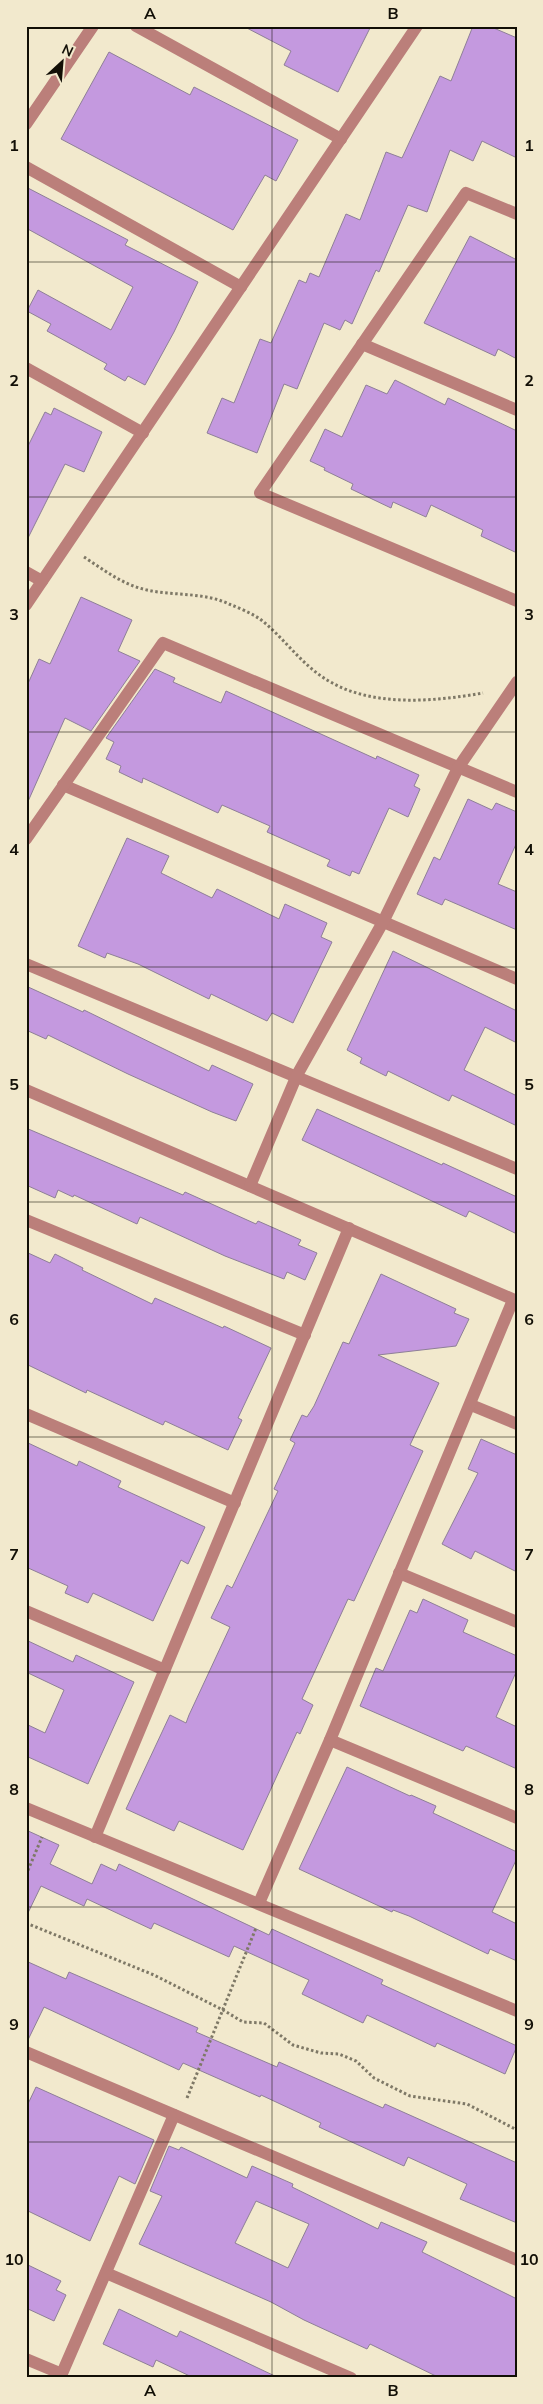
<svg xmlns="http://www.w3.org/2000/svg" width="543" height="2404" font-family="Mulish,sans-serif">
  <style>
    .building { fill: #c499df; stroke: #8e7f97; fill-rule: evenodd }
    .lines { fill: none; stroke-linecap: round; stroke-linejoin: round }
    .path { stroke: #7e7866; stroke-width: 3; stroke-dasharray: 2.5 2.5; stroke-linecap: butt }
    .minor { stroke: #bb7f7a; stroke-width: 12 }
    .grid { fill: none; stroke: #120f06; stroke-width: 1; stroke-opacity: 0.55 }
    .neatline { fill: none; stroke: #120f06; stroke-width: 2 }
    .grid-label { font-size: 16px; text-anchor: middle; font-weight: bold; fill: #120f06 }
  </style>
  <rect width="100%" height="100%" fill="#f2e9cd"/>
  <g class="building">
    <path d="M 243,26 L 371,26 L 338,92 L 284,65 L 291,51 Z"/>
    <path d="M 473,26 L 489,26 L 517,38 L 517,158 L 482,141 L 473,161 L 450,150 L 427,212 L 408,205 L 379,272 L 376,270 L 352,324 L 345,320 L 340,330 L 324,323 L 297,389 L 284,384 L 257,453 L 207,433 L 222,398 L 234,403 L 260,339 L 271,343 L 299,280 L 306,283 L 310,273 L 319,277 L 346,214 L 360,220 L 386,152 L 402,158 L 440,76 L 451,81 Z"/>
    <path d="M 109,52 L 190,95 L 194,87 L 298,140 L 276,181 L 265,175 L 233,230 L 61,139 Z"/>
    <path d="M 26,187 L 128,240 L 125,245 L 198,282 L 174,332 L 145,385 L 128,376 L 125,381 L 104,369 L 107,364 L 47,331 L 51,324 L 27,311 L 38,290 L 111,330 L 133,287 L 26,228 Z"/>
    <path d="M 470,236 L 517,260 L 517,359 L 498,349 L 495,356 L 424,323 Z"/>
    <path d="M 395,380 L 445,405 L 448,398 L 517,431 L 517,553 L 481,536 L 483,530 L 431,505 L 426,517 L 393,502 L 391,508 L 351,489 L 353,484 L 324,470 L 325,468 L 310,461 L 325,429 L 342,437 L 366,385 L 387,394 Z"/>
    <path d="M 54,408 L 102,432 L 84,472 L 65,464 L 26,542 L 26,450 L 45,412 L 51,415 Z"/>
    <path d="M 81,597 L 132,620 L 118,651 L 140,661 L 91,731 L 65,718 L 26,806 L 26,688 L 39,659 L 50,664 Z"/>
    <path d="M 155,669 L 175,678 L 173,682 L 221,703 L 226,691 L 376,759 L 377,756 L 419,775 L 414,786 L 420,789 L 408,817 L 389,808 L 359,874 L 352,871 L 350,876 L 327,866 L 330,860 L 267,832 L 270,826 L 222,805 L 218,813 L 143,778 L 142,783 L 119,772 L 121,766 L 106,759 L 114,742 L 106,738 Z"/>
    <path d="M 468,799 L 492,810 L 496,803 L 517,812 L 517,842 L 498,884 L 517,892 L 517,930 L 445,899 L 442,905 L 417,894 L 434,857 L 440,860 Z"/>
    <path d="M 127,838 L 169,856 L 161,873 L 212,898 L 217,889 L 279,919 L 285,904 L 327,923 L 321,937 L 332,942 L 293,1023 L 272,1013 L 267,1021 L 211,994 L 209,999 L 138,964 L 107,953 L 105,958 L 78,946 Z"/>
    <path d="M 393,951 L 517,1011 L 517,1043 L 485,1027 L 464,1070 L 517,1096 L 517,1126 L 452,1095 L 449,1101 L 388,1071 L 386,1076 L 360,1063 L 362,1058 L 347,1050 Z"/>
    <path d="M 26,986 L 83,1012 L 84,1010 L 209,1071 L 212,1065 L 253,1084 L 236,1121 L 212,1112 L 128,1074 L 48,1035 L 46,1039 L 26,1030 Z"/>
    <path d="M 317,1109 L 442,1165 L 443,1163 L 517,1197 L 517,1234 L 469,1211 L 466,1217 L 302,1140 Z"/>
    <path d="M 26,1128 L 183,1195 L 185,1192 L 256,1224 L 258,1221 L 301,1240 L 298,1245 L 317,1253 L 305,1280 L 287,1272 L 284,1279 L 225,1256 L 140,1217 L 137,1224 L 74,1195 L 73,1197 L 58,1190 L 55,1198 L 26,1185 Z"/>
    <path d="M 26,1252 L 50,1263 L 55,1254 L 83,1268 L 82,1270 L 152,1304 L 155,1298 L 223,1328 L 224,1326 L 271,1348 L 238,1418 L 242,1420 L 228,1450 L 165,1421 L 163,1425 L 87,1390 L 86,1393 L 26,1364 Z"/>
    <path d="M 381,1274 L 456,1309 L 454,1313 L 469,1319 L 456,1346 L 378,1355 L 439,1383 L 410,1445 L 423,1451 L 354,1601 L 348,1599 L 302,1699 L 313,1705 L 300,1734 L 297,1732 L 243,1850 L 179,1821 L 174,1831 L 126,1809 L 170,1715 L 186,1723 L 189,1715 L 230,1627 L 211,1618 L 227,1585 L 232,1588 L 278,1491 L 274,1489 L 295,1443 L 290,1440 L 302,1415 L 307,1417 L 314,1406 L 343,1342 L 349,1344 Z"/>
    <path d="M 481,1439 L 517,1455 L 517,1572 L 475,1551 L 471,1559 L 442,1544 L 478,1473 L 468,1469 Z"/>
    <path d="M 26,1442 L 77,1466 L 79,1461 L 121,1481 L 118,1487 L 205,1527 L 188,1564 L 181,1560 L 153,1621 L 93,1593 L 88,1603 L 65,1593 L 68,1586 L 26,1567 Z"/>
    <path d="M 423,1599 L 468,1620 L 463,1632 L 517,1656 L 517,1670 L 496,1717 L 517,1727 L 517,1769 L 466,1746 L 463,1751 L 360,1706 L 376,1668 L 383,1671 L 410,1610 L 417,1613 Z"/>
    <path d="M 26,1640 L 73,1662 L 76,1655 L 134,1682 L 88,1784 L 26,1756 L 26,1724 L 45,1733 L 64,1690 L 26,1672 Z"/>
    <path d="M 347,1767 L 410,1796 L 411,1795 L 436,1806 L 433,1813 L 517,1852 L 517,1858 L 492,1912 L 517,1924 L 517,1961 L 490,1949 L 488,1954 L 409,1916 L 393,1910 L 392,1912 L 299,1869 Z"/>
    <path d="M 26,1830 L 59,1845 L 50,1864 L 92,1884 L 101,1864 L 116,1871 L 119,1864 L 269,1935 L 272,1929 L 383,1980 L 381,1984 L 517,2046 L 505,2074 L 437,2043 L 435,2047 L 367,2015 L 363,2023 L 302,1994 L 309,1980 L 234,1946 L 229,1957 L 154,1923 L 151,1929 L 87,1899 L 84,1906 L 41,1886 L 26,1917 Z"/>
    <path d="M 26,1961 L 66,1979 L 69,1972 L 198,2028 L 196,2032 L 277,2067 L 279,2062 L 383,2108 L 385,2104 L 517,2163 L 517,2223 L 460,2199 L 467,2184 L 408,2157 L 404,2166 L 319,2127 L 321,2123 L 261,2095 L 260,2097 L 183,2063 L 179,2070 L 44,2007 L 26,2044 Z"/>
    <path d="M 36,2087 L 154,2140 L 135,2184 L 119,2176 L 90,2241 L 26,2210 L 26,2108 Z"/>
    <path d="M 169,2146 L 179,2150 L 181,2147 L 247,2178 L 252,2166 L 293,2184 L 292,2187 L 378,2229 L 381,2222 L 427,2242 L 422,2252 L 517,2299 L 517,2378 L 440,2378 L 370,2344 L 367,2349 L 304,2320 L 271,2302 L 139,2244 L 162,2196 L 150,2191 ZM 256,2201 L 309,2224 L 288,2268 L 235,2243 Z"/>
    <path d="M 26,2264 L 61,2281 L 56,2290 L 66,2295 L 54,2321 L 26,2308 Z"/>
    <path d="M 119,2309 L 177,2337 L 180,2331 L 279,2378 L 194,2378 L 156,2360 L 153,2367 L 103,2344 Z"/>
  </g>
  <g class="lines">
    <g class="path">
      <path d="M 84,557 C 104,570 123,585 147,590 C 174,596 204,592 229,604 C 239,608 251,613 260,619 C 282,636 298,660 321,676 C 366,708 431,702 483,693"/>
      <path d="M 26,1875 L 42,1837"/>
      <path d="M 26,1923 L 154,1975 L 223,2010 L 243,2022 L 264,2023 L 293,2045 L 321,2053 L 339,2054 L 356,2061 L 374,2078 L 410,2096 L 467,2104 L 517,2130"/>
      <path d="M 187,2098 L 256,1928"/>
    </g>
    <g class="minor">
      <path d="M 136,26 L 341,139"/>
      <path d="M 26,124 L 93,26"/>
      <path d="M 26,167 L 241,287"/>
      <path d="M 517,214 L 466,193 L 260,493 L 517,601"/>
      <path d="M 362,344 L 517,410"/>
      <path d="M 26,368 L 143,433"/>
      <path d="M 26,572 L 42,581"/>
      <path d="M 26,605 L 417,26"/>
      <path d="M 63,785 L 517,979"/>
      <path d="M 26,839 L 163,643 L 517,792"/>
      <path d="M 26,964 L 517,1169"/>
      <path d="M 26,1090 L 517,1301"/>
      <path d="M 250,1186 L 297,1075 L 383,922 L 458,768 L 517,682"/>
      <path d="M 26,1220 L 305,1335"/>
      <path d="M 471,1405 L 517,1424"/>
      <path d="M 26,1414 L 235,1503"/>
      <path d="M 399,1573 L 517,1622"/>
      <path d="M 26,1611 L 165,1670"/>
      <path d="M 330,1740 L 517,1818"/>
      <path d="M 26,1808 L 517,2011"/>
      <path d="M 95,1837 L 349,1228"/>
      <path d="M 259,1903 L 330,1740 L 513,1300"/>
      <path d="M 26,2052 L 517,2260"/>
      <path d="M 106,2273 L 351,2378"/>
      <path d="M 26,2359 L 62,2374"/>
      <path d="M 60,2378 L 174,2115"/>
    </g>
  </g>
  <path class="grid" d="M 272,26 L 272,2378M 26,262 L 517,262M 26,497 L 517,497M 26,732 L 517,732M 26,967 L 517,967M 26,1202 L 517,1202M 26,1437 L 517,1437M 26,1672 L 517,1672M 26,1907 L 517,1907M 26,2142 L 517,2142"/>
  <rect width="543" height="2404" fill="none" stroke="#f2e9cd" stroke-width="55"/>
  <g transform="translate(62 62) rotate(26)" stroke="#f2e9cd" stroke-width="4" paint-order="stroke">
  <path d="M0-4L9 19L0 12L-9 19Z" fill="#120f06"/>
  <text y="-8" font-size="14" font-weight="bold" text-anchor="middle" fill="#120f06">N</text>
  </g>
  <rect x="28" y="28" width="488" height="2348" class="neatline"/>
  <g class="grid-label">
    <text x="150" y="19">A</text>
    <text x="393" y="19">B</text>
    <text x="14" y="151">1</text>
    <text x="529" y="151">1</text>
    <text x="14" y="386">2</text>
    <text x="529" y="386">2</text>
    <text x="14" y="620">3</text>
    <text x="529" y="620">3</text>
    <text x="14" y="855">4</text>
    <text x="529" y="855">4</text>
    <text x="14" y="1090">5</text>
    <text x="529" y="1090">5</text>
    <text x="14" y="1325">6</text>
    <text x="529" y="1325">6</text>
    <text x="14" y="1560">7</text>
    <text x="529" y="1560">7</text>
    <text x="14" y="1795">8</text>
    <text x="529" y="1795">8</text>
    <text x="14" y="2030">9</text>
    <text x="529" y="2030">9</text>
    <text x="14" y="2265">10</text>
    <text x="529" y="2265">10</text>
    <text x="150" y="2396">A</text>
    <text x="393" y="2396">B</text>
  </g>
</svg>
